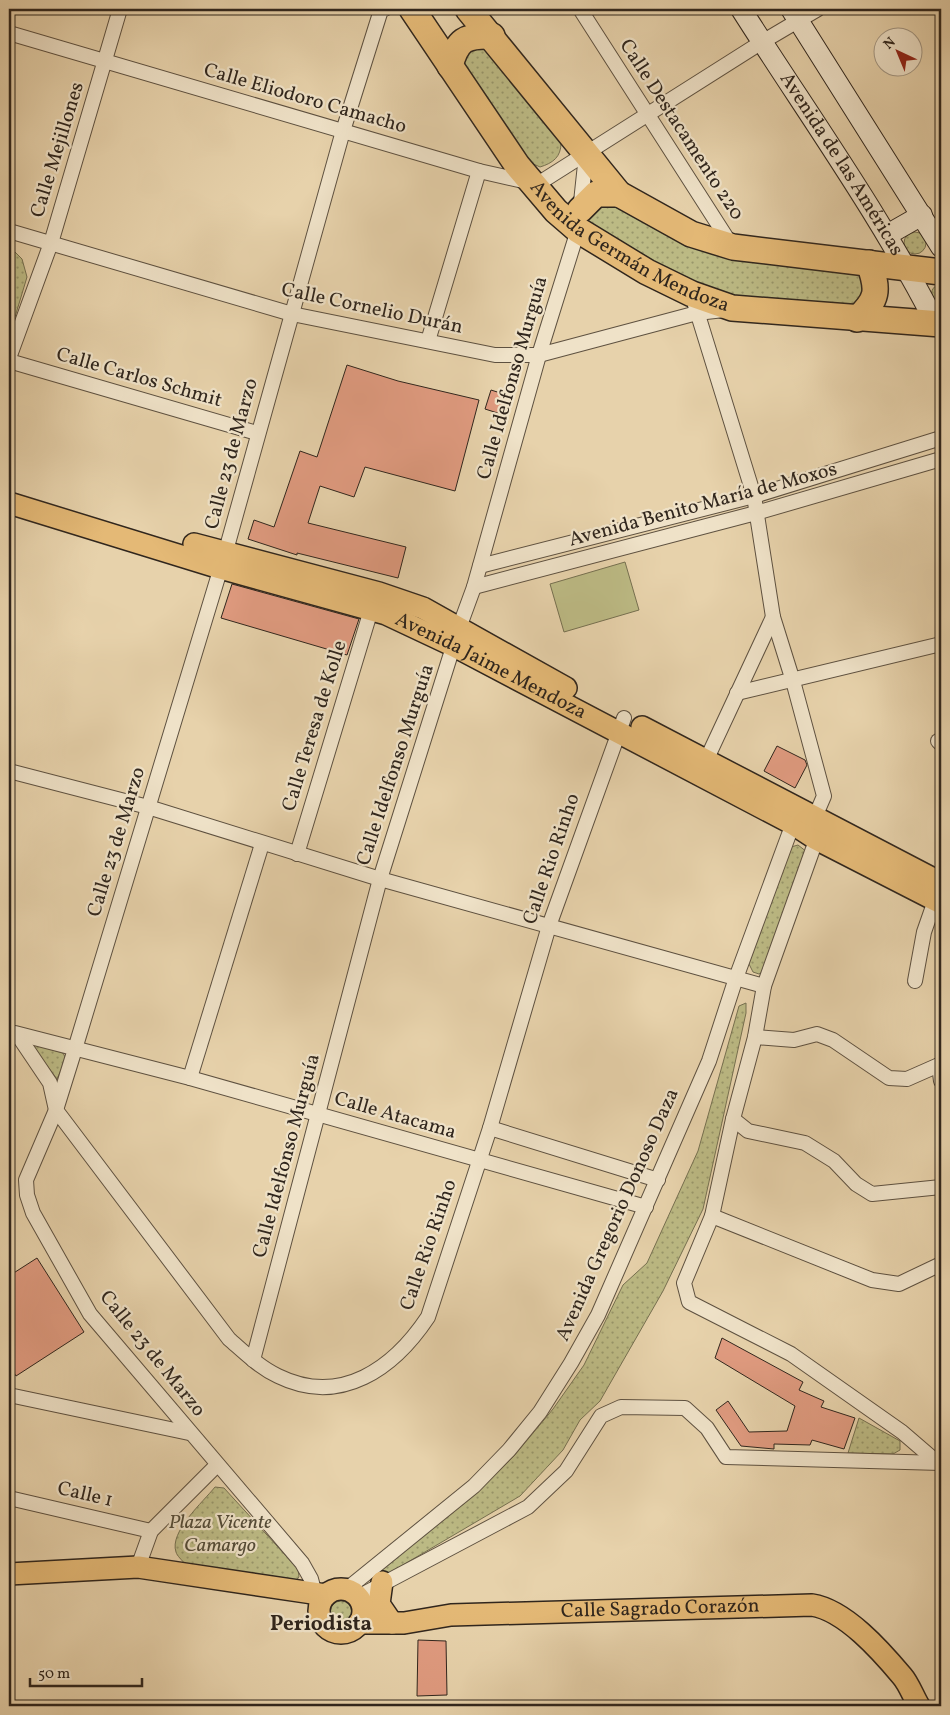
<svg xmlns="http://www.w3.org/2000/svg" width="950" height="1715" font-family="Vollkorn,serif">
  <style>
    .grass { fill: url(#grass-dots); stroke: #767050 }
    .garden { fill: #bcba84; stroke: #767050 }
    .building { fill: #e09b80; stroke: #30261d }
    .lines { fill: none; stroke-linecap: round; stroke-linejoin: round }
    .street-casing { stroke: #5e5140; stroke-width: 16 }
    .secondary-casing { stroke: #30261d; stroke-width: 22 }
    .primary-casing { stroke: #30261d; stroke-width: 24 }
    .highway-casing { stroke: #30261d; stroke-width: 28 }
    .street { stroke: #efe2c8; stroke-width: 14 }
    .secondary { stroke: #efe2c8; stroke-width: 20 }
    .primary { stroke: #e4b976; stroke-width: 21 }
    .highway { stroke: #e4b976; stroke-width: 25 }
    .labels { text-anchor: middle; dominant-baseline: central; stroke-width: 4.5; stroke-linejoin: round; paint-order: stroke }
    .street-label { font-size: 20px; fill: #30261d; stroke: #efe2c8 }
    .park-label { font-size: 20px; font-style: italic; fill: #534b37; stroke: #efe2c8 }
    .neighbourhood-label { font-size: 21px; font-weight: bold; fill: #30261d; stroke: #efe2c8 }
  </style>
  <defs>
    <pattern id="grass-dots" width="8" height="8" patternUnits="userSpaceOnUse" patternTransform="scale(1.25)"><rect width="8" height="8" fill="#bcba84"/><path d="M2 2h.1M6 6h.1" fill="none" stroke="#99976b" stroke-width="1.8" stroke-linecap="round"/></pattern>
  </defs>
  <rect width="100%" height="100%" fill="#e7d2ab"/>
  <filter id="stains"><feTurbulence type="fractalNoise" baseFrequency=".004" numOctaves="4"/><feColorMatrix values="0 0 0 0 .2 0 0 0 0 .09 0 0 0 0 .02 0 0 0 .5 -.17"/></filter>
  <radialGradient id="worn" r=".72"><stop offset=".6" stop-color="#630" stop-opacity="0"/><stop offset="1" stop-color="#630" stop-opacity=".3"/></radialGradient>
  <g class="grass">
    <path d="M 484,46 L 561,143 C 561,157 553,163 540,167 L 527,161 L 461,64 L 462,54 Z"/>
    <path d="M 608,202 L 855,272 L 862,275 L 870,287 L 855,308 C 807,304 757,304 711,290 C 669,277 631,251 592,229 L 588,221 L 589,212 Z"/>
    <circle cx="915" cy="243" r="11"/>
    <path d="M 9,246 L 22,259 L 27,277 L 9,337 Z"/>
    <path d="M 941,283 L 941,312 C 932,303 925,289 941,283 Z"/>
    <path d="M 798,845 L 807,852 L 764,971 L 759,974 L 753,972 L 748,962 L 791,847 Z"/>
    <path d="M 746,1003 L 746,1013 L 703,1209 L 663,1291 L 600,1401 L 580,1420 L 563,1450 L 520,1496 L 374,1582 L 372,1574 L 466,1502 L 514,1456 L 553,1409 L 584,1365 L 623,1285 L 647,1263 L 698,1151 L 739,1006 Z"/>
    <path d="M 30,1043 L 63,1053 L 66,1059 L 57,1079 Z"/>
    <path d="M 859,1418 L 900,1441 L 900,1450 L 893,1454 L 848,1453 Z"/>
    <path d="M 215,1487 L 224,1488 L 298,1569 L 299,1577 L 294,1583 L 185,1564 C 182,1560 177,1556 176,1552 C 169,1532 203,1502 215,1487 Z"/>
    <circle cx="341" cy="1612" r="11"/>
  </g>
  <path class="garden" d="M 625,562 L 639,610 L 564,632 L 550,584 Z"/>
  <g class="building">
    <path d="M 347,365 L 398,381 L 479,400 L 455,491 L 365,467 L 354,497 L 320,486 L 308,523 L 406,547 L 398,578 L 297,553 L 297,555 L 248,539 L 254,520 L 274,527 L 300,451 L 317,457 Z"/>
    <path d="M 491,390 L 513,397 L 507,416 L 485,409 Z"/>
    <path d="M 232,584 L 359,619 L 347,655 L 221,618 Z"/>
    <path d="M 777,746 L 805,760 L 807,765 L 795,788 L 764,771 Z"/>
    <path d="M 37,1258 L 84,1332 L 16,1376 L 9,1364 L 9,1276 Z"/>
    <path d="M 722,1338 L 803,1382 L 799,1390 L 824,1401 L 821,1407 L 855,1418 L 844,1449 L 812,1440 L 810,1445 L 774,1444 L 774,1449 L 741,1446 L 716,1410 L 728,1401 L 749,1432 L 787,1431 L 795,1406 L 715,1358 Z"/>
    <path d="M 418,1640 L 446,1641 L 447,1695 L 417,1696 Z"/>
  </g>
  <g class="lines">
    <g class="street-casing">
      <g id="street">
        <path d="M 580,9 L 732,246"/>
        <path d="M 9,33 L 479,171 L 532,183 L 544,180 L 762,42 L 818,9"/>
        <path d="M 9,231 L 292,314 L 495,355 L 539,355 L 697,313 L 724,310"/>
        <path d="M 695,305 L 754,496 L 773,617 L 793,681 L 824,796 L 815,817"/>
        <path d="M 428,341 L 479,171"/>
        <path d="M 9,358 L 51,243 L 120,9"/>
        <path d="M 9,361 L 257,433"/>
        <path d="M 480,566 L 754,496 L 941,438"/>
        <path d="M 474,587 L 756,513 L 941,459"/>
        <path d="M 737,693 L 941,644"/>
        <path d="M 938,741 L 941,744"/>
        <path d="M 703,767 L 773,617"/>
        <path d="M 9,771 L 148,807 L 380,879 L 764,986"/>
        <path d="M 819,832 L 764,986 L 755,1037 L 733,1119 L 712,1216 L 684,1283 L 689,1302 L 791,1354 L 902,1432 L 938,1463"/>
        <path d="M 297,854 L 371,610"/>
        <path d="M 915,981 L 924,932 L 938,892"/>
        <path d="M 15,1033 L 190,1078 L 646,1207"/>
        <path d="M 17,1034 L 50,1083 L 56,1110 L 229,1339 C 244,1352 259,1367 278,1376 C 341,1407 394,1368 428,1317 L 490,1128 L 549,926 L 624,718"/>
        <path d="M 755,1037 L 794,1040 L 817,1034 L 833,1040 L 889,1078 L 907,1079 L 941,1064"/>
        <path d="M 939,1065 L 941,1081"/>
        <path d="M 190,1078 L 262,844"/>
        <path d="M 733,1119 L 748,1131 L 805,1143 L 834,1161 L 856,1184 L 872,1194 L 941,1187"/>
        <path d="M 490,1128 L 658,1180"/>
        <path d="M 712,1216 L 872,1280 L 899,1284 L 941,1264"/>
        <path d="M 253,1360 L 380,879 L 459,628 L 474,587 L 539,355 L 578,230 L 586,155"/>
        <path d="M 9,1395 L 189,1433"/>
        <path d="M 9,1498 L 151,1531"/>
        <path d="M 138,1567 L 151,1531 L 217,1465"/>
        <path d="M 347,1589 L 474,1486 L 509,1450 L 540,1412 L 571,1363 L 598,1315 L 709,1061 L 736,978 L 795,818"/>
        <path d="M 358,1597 L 528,1507 L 566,1471 L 601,1416 L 621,1407 L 685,1408 L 707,1428 L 726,1457 L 941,1463"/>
        <path d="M 319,1609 L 311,1579 L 302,1563 L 90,1314 L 33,1213 L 27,1195 L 26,1180 L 56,1110 L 75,1049 L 225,554 L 343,131 L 381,10 L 385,9"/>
      </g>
    </g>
    <g class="secondary-casing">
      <g id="secondary">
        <path id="s1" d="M 741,9 C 807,113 880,214 936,324"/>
        <path d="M 791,9 L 941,247"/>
        <path d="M 887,235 L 922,215"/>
      </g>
    </g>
    <g class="primary-casing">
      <g id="primary">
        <path id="s2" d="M 9,503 L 220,568 L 386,614 L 454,646 L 793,824 L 816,839 L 941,903"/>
        <path d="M 194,544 L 379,593 L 423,608 L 566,688"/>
        <path d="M 642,727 L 941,883"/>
        <path d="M 9,1574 L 138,1567 L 326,1595"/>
        <path d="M 382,1582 L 379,1604 L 392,1623"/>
        <circle cx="341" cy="1611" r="22"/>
        <path id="s3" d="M 359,1623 L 404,1623 L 451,1615 L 812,1605 C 845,1610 881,1651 902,1676 C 909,1684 913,1696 919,1706"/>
      </g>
    </g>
    <g class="highway-casing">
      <g id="highway">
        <path id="s4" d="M 412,9 L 517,165 L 556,211 L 578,230 L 647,272 L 692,294 L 732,308 L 941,324"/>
        <path d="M 468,9 L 619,194 L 691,234 L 733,247 L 941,272"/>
        <path d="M 450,66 C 457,40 465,35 492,36"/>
        <path d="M 580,210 L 596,194 L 619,194"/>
        <path d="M 857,319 C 878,299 879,291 869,263"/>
      </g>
    </g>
    <use href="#street" class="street"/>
    <use href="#secondary" class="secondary"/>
    <use href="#primary" class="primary"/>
    <use href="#highway" class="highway"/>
  </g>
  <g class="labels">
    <g class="street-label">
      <text transform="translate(305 99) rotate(16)">Calle Eliodoro Camacho</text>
      <text transform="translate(681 130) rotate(57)">Calle Destacamento 220</text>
      <text transform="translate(58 150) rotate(-73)">Calle Mejillones</text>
      <text stroke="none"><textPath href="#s1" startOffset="185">Avenida de las Américas</textPath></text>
      <text stroke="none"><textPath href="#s4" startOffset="330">Avenida Germán Mendoza</textPath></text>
      <text transform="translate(372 309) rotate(12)">Calle Cornelio Durán</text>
      <text transform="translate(139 378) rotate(16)">Calle Carlos Schmit</text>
      <text transform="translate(513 378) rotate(-74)">Calle Idelfonso Murguía</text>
      <text transform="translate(232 454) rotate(-75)">Calle 23 de Marzo</text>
      <text transform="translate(703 505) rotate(-15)">Avenida Benito María de Moxos</text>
      <text stroke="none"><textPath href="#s2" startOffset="510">Avenida Jaime Mendoza</textPath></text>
      <text transform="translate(315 726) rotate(-73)">Calle Teresa de Kolle</text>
      <text transform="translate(396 765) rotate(-72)">Calle Idelfonso Murguía</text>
      <text transform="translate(117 842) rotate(-73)">Calle 23 de Marzo</text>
      <text transform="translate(552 859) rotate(-71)">Calle Rio Rinho</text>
      <text transform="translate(395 1116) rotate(16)">Calle Atacama</text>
      <text transform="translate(287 1156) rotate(-75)">Calle Idelfonso Murguía</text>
      <text transform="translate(618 1215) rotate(-66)">Avenida Gregorio Donoso Daza</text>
      <text transform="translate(429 1245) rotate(-71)">Calle Rio Rinho</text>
      <text transform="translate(152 1354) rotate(51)">Calle 23 de Marzo</text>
      <text transform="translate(85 1495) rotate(13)">Calle 1</text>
      <text stroke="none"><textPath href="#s3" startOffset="302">Calle Sagrado Corazón</textPath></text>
    </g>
    <g class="park-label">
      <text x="220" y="1523">Plaza Vicente<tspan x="220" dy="23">Camargo</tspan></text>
    </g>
    <g class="neighbourhood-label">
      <text x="321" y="1624">Periodista</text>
    </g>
  </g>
  <rect width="950" height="1715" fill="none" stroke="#e7d2ab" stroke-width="30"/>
  <rect x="10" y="10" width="930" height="1695" fill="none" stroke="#30261d" stroke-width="2.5"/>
  <rect x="15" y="15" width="920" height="1685" fill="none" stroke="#30261d"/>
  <g transform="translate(898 52) rotate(316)"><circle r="24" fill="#efe2c8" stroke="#a39784"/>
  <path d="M0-4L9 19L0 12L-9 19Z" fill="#8f2418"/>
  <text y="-8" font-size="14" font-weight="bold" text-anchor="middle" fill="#30261d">N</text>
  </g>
  <path d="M30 1678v8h112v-8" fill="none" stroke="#30261d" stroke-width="2.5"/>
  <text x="38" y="1678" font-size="15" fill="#30261d" stroke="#efe2c8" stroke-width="4" paint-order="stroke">50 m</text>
  <rect width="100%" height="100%" filter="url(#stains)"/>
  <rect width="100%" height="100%" fill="url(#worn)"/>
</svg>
